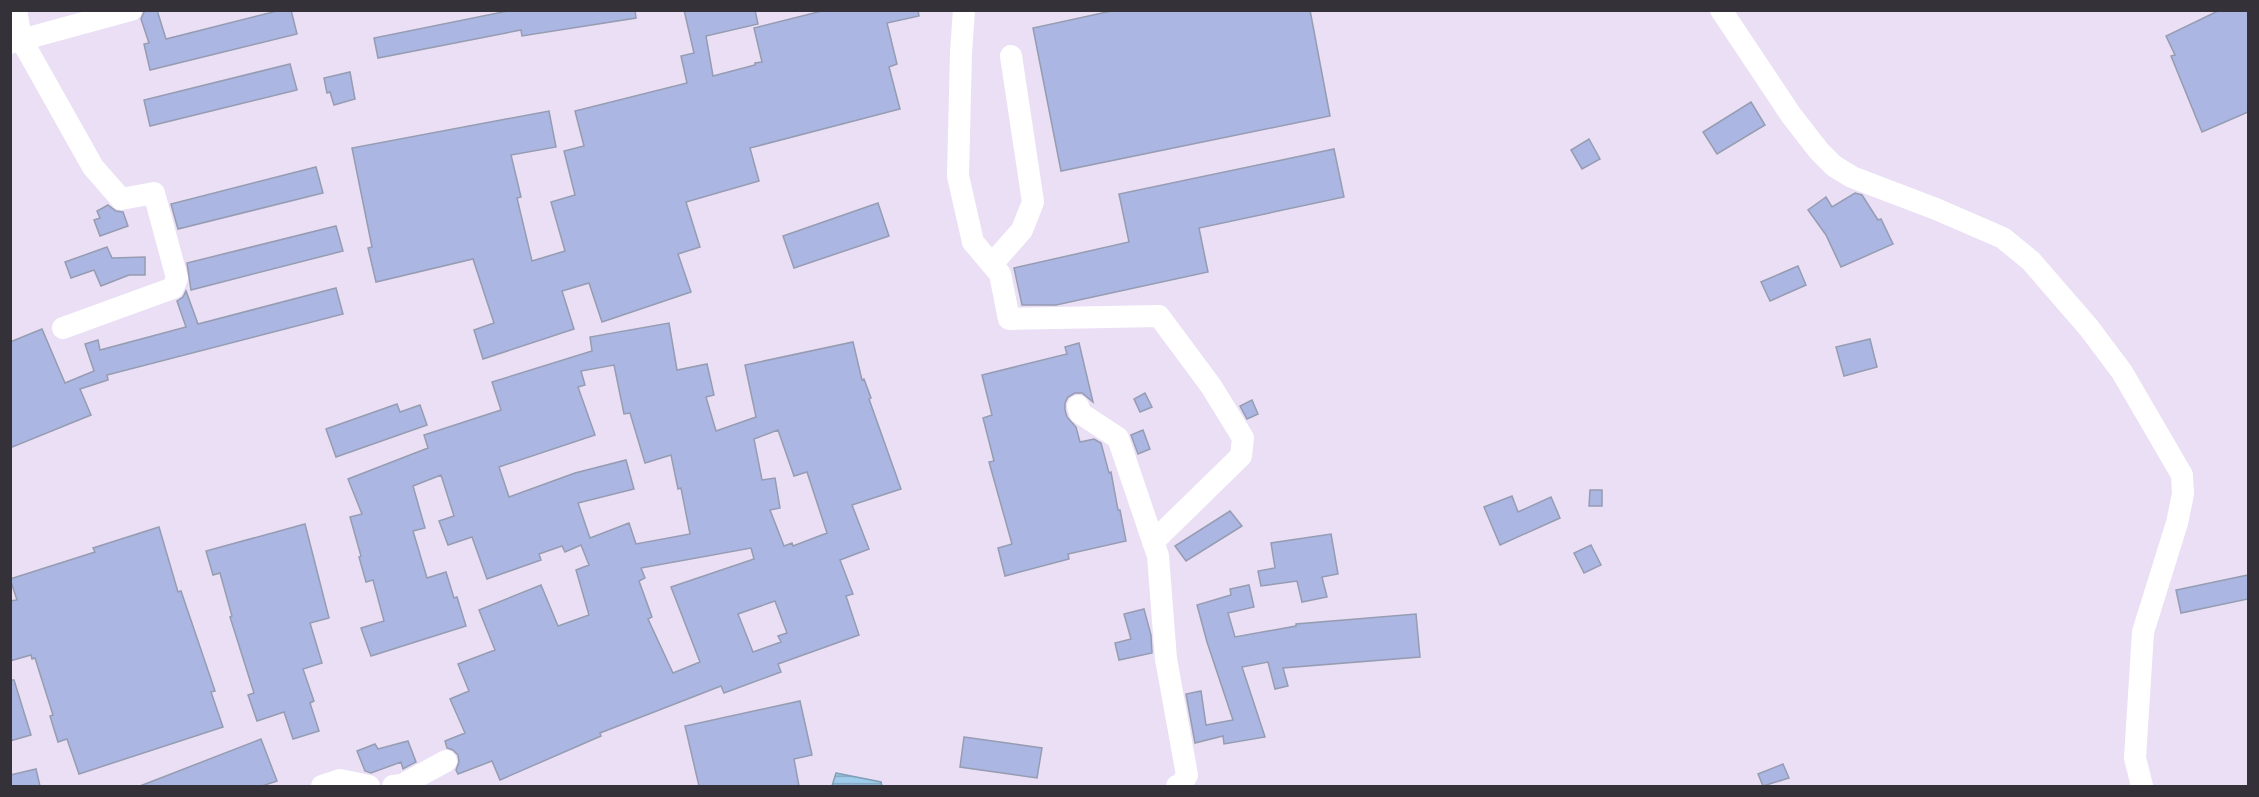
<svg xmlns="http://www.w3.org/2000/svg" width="2259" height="797" font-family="'DM Sans',sans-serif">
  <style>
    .water { fill: url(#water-rules); stroke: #809eb6; stroke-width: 1.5 }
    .building { fill: #abb6e3; stroke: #969cb1; stroke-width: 1.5; fill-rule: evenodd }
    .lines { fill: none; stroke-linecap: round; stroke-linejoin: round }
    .minor { stroke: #fff; stroke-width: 22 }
  </style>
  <defs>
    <pattern id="water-rules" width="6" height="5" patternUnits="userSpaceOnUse" patternTransform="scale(1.5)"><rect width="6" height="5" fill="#a0ccec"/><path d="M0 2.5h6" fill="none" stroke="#83a6c0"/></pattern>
  </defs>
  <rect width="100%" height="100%" fill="#eadff5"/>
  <path class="water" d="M 836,773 L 881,782 L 882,786 L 832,786 Z"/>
  <g class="building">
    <path d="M 148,10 L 157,10 L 166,39 L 281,10 L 291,10 L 297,34 L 150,70 L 144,44 L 149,43 L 141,19 L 144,12 Z"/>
    <path d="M 513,10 L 635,10 L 636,18 L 522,36 L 521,30 L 378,58 L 374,38 Z"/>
    <path d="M 684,10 L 755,10 L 758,24 L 706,36 L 713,76 L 755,65 L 755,63 L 762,62 L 754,28 L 826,10 L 918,10 L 919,16 L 887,23 L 897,64 L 889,67 L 900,109 L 750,148 L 759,181 L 686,202 L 700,247 L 678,254 L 691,292 L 602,322 L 589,283 L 562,291 L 574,329 L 483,359 L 474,330 L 494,323 L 473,259 L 376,282 L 368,248 L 372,247 L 352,148 L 549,111 L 556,147 L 511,155 L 521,197 L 517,198 L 532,261 L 565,251 L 551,202 L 575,195 L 564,151 L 584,146 L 575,111 L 687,83 L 681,56 L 694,53 Z"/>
    <path d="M 1116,10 L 1310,10 L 1330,116 L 1061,171 L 1033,28 Z"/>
    <path d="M 2220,10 L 2248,10 L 2248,112 L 2202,132 L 2171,56 L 2175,55 L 2166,36 Z"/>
    <path d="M 290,64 L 297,90 L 150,126 L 144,100 Z"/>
    <path d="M 350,72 L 355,99 L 334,105 L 330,92 L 327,93 L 324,78 Z"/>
    <path d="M 1751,102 L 1765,125 L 1717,154 L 1703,132 Z"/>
    <path d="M 1589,139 L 1600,159 L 1582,169 L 1571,150 Z"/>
    <path d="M 1334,149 L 1344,197 L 1199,228 L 1208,272 L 1056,305 L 1022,305 L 1014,268 L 1129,242 L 1119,194 Z"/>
    <path d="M 316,167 L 323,193 L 178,229 L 171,204 Z"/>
    <path d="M 1855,193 L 1862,195 L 1878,220 L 1881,219 L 1893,244 L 1841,267 L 1826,235 L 1808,210 L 1826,197 L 1832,207 Z"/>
    <path d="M 878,203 L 889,236 L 794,268 L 783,236 Z"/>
    <path d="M 108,205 L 116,211 L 123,212 L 128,226 L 100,236 L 94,220 L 100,218 L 97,211 Z"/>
    <path d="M 336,226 L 343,251 L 191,290 L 187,263 Z"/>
    <path d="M 107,247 L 112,258 L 145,257 L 145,275 L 129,275 L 101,286 L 94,270 L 71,278 L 65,262 Z"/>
    <path d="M 1798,266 L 1806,285 L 1770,301 L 1761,282 Z"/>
    <path d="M 336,288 L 343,314 L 107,375 L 108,380 L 80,389 L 91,415 L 10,448 L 10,342 L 42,329 L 65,383 L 94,371 L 85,344 L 98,340 L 100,350 L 186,327 L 177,301 L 183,297 L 186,291 L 198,324 Z"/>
    <path d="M 669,323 L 677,370 L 707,364 L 714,395 L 706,397 L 716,431 L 756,417 L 745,365 L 853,342 L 862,380 L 864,379 L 871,398 L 869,399 L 901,489 L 852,505 L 869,549 L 840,560 L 853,594 L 846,596 L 859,635 L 778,664 L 781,672 L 724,693 L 721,686 L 600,733 L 601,736 L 500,780 L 492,761 L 458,774 L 456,770 L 459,762 L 458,755 L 453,750 L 447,748 L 445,741 L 465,733 L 450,699 L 469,691 L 458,664 L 495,650 L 479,610 L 541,585 L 558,626 L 589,615 L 576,570 L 589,565 L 581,545 L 565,552 L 562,546 L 539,554 L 541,560 L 487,579 L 472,537 L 448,545 L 439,521 L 454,516 L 441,475 L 413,486 L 425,528 L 413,531 L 427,578 L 446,572 L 454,598 L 457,597 L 466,626 L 371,656 L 361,628 L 384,621 L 373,580 L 366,582 L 359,557 L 361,556 L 350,517 L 362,514 L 348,479 L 428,448 L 424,435 L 501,410 L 492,382 L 592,351 L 590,337 ZM 614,365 L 624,414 L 630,413 L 645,463 L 671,455 L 678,489 L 681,488 L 690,534 L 636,544 L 629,523 L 590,538 L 578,503 L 634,489 L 626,460 L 575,473 L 509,497 L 499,467 L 595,435 L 578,387 L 585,385 L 581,371 ZM 778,430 L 794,476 L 807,472 L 827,533 L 793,546 L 792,543 L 784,546 L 770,510 L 780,508 L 775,478 L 762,480 L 754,439 ZM 751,548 L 754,559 L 671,587 L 700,662 L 673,673 L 648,619 L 652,617 L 639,581 L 645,578 L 641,568 ZM 775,601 L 787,633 L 778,636 L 781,642 L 753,652 L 738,614 Z"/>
    <path d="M 1870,339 L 1877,367 L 1844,376 L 1836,347 Z"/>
    <path d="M 1079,343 L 1093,402 L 1082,393 L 1075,393 L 1068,397 L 1065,403 L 1065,410 L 1067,417 L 1076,427 L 1080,442 L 1094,439 L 1101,443 L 1109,473 L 1111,472 L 1118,510 L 1120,510 L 1126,541 L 1068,554 L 1069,559 L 1005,576 L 998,548 L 1012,544 L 989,462 L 994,461 L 983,418 L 992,415 L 982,375 L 1067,354 L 1065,347 Z"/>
    <path d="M 1145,393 L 1152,407 L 1140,412 L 1134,399 Z"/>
    <path d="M 1252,400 L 1258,414 L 1247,419 L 1240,406 Z"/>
    <path d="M 397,404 L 400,412 L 420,405 L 427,425 L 336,457 L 326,429 Z"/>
    <path d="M 1143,430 L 1150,449 L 1138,454 L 1131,435 Z"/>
    <path d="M 1590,490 L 1602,490 L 1602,506 L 1589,506 Z"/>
    <path d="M 1512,496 L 1518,512 L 1551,497 L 1560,518 L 1500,545 L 1484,507 Z"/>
    <path d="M 1230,511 L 1242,526 L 1186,561 L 1175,546 Z"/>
    <path d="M 305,524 L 329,618 L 310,623 L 322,663 L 303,669 L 314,701 L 310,703 L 319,731 L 293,739 L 284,712 L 257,721 L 248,695 L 254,693 L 230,617 L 232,616 L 220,573 L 213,575 L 206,551 Z"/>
    <path d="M 159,527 L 178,592 L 181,591 L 215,691 L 211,692 L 223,727 L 79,774 L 67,739 L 58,742 L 50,716 L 53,715 L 35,658 L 32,659 L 31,655 L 10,661 L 10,601 L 17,600 L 10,579 L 95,552 L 93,548 Z"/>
    <path d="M 1331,534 L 1338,574 L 1322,577 L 1327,597 L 1302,602 L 1297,581 L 1261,586 L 1258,571 L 1275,568 L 1271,543 Z"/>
    <path d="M 1591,545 L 1601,565 L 1584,573 L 1574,553 Z"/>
    <path d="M 2248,575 L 2248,599 L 2181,613 L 2176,590 Z"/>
    <path d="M 1249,585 L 1254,607 L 1228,613 L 1235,637 L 1296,626 L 1296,624 L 1416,614 L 1420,657 L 1283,668 L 1288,686 L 1275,689 L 1268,662 L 1242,667 L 1265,737 L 1224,744 L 1223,736 L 1195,743 L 1186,694 L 1201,691 L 1206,725 L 1233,720 L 1207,642 L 1197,605 L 1231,595 L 1230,589 Z"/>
    <path d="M 1144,609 L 1151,635 L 1152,653 L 1119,660 L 1115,643 L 1131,639 L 1124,614 Z"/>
    <path d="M 10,680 L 14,680 L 31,735 L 10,741 Z"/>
    <path d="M 800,701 L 812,755 L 794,759 L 799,786 L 699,786 L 685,726 Z"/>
    <path d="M 964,737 L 1042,748 L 1037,778 L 960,767 Z"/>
    <path d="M 261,739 L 277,781 L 262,786 L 140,786 Z"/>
    <path d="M 408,741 L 416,762 L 403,769 L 401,762 L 371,773 L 365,771 L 357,751 L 375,744 L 378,749 Z"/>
    <path d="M 1783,764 L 1789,778 L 1763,786 L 1758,774 Z"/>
    <path d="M 36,769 L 40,786 L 10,786 L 10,775 Z"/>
  </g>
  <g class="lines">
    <g class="minor">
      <path d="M 16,10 L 21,39 L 93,167 L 121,199 L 154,193 L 177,278 L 173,288 L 63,328"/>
      <path d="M 964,10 L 961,52 L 958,176 L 973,242 L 1000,274 L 1009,319 L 1159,316 L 1211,386 L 1243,438 L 1241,456 L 1153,542"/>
      <path d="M 1721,10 L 1791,115 L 1819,151 L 1834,166 L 1852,177 L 1936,209 L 2003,238 L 2031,261 L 2089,328 L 2122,372 L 2182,475 L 2183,494 L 2177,523 L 2143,632 L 2135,758 L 2142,786"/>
      <path d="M 10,43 L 131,10"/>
      <path d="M 992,264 L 1022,230 L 1033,202 L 1011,56"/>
      <path d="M 1078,406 L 1080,413 L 1118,438 L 1158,556 L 1166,659 L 1187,775 L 1181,785 L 1177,786"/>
      <path d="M 322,786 L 340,780 L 369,786"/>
      <path d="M 393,786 L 402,785 L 446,761"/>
    </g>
  </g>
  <rect width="2259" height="797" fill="none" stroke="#353139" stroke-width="24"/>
</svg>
